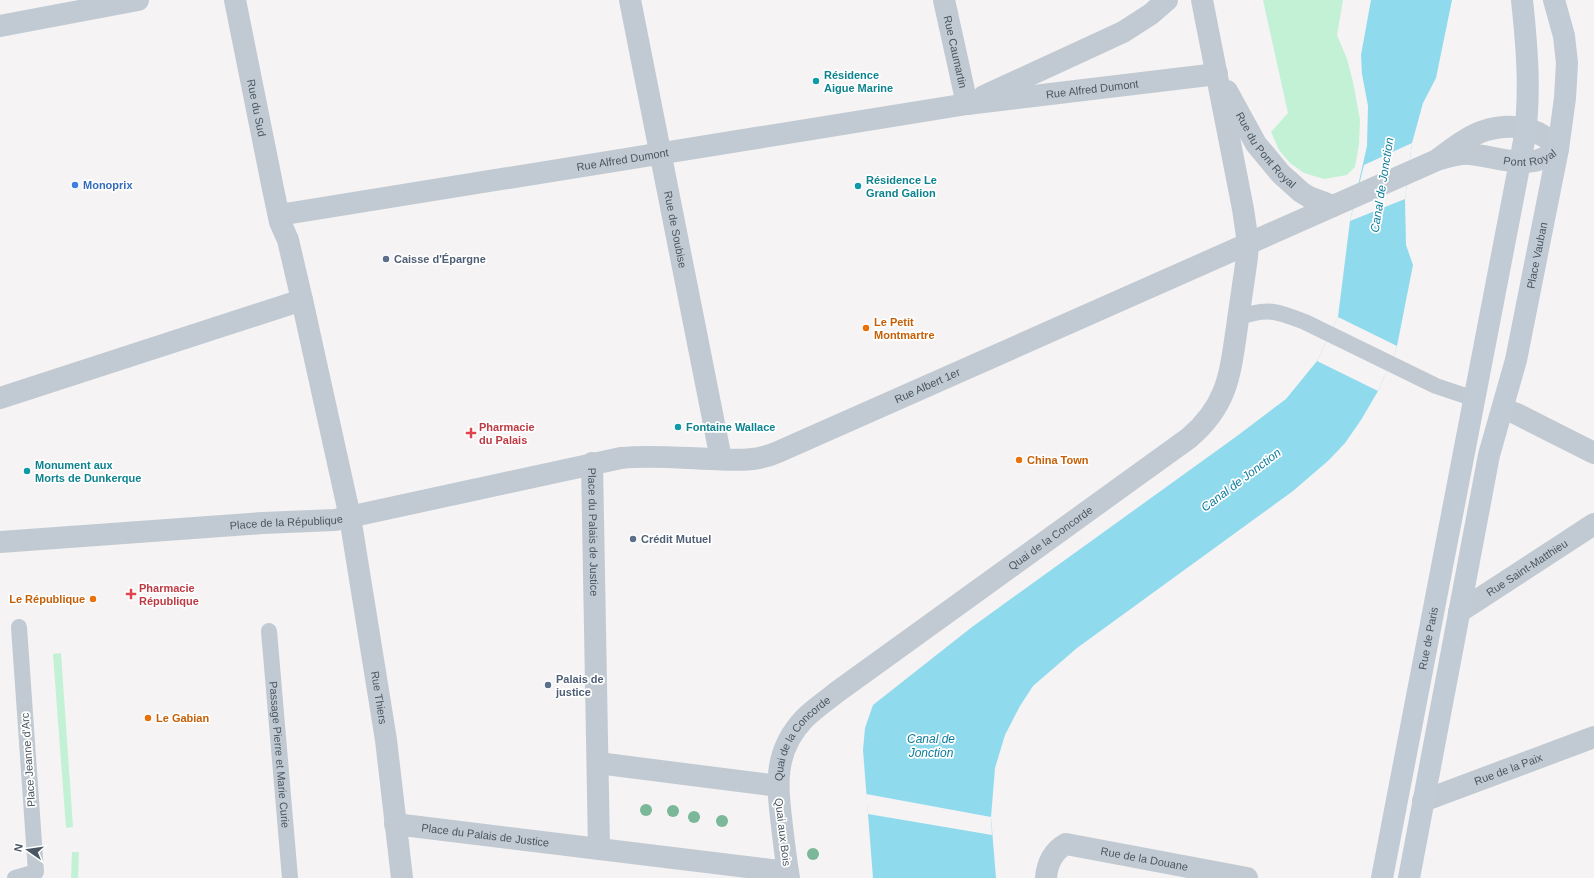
<svg xmlns="http://www.w3.org/2000/svg" width="1594" height="878" font-family="Helvetica,sans-serif">
  <style>
    .green { fill: #c3f1d5 }
    .water { fill: #90daee }
    .pier { fill: #f5f3f3 }
    .lines { fill: none; stroke-linecap: round; stroke-linejoin: round }
    .lane { stroke: #c1cad2; stroke-width: 16 }
    .street { stroke: #c1cad2; stroke-width: 22 }
    .secondary { stroke: #c1cbd6; stroke-width: 22 }
    .tree { fill: #7bb799 }
    .culture-dot { fill: #0f9aa8; stroke: #fff; stroke-width: 1.5 }
    .shop-dot { fill: #3f7fe0; stroke: #fff; stroke-width: 1.5 }
    .service-dot { fill: #5c6f8a; stroke: #fff; stroke-width: 1.5 }
    .food-dot { fill: #e8710a; stroke: #fff; stroke-width: 1.5 }
    .health-dot { fill: #e0444e; stroke: #fff; stroke-width: 1.5 }
    .labels { text-anchor: middle; dominant-baseline: central; stroke-width: 3.5; stroke-linejoin: round; paint-order: stroke }
    .street-label { font-size: 11px; fill: #4a5661; stroke: #fff }
    .culture-label { font-size: 11px; font-weight: bold; fill: #0d838f; stroke: #fff; text-anchor: start }
    .shop-label { font-size: 11px; font-weight: bold; fill: #366cbe; stroke: #fff; text-anchor: start }
    .service-label { font-size: 11px; font-weight: bold; fill: #4e5e75; stroke: #fff; text-anchor: start }
    .food-label { font-size: 11px; font-weight: bold; fill: #c56008; stroke: #fff; text-anchor: start }
    .health-label { font-size: 11px; font-weight: bold; fill: #be3a42; stroke: #fff; text-anchor: start }
    .water-label { font-size: 12px; font-style: italic; fill: #0c7c9b; stroke: #fff }
  </style>
  <rect width="100%" height="100%" fill="#f5f3f3"/>
  <g class="green">
    <path d="M 1263,0 L 1343,0 L 1337,35 L 1347,59 L 1353,82 L 1360,120 L 1359,144 L 1355,167 L 1347,175 L 1324,179 L 1304,173 L 1290,163 L 1279,150 L 1271,132 L 1288,113 Z"/>
    <path d="M 61,653 L 73,827 L 66,828 L 53,654 Z"/>
    <path d="M 72,852 L 79,852 L 78,878 L 71,878 Z"/>
  </g>
  <path class="water" d="M 1371,0 L 1452,0 L 1436,78 L 1423,103 L 1412,143 L 1405,199 L 1406,245 L 1413,265 L 1397,346 L 1394,355 L 1378,391 L 1361,420 L 1345,443 L 1329,460 L 1293,491 L 1077,648 L 1033,686 L 1020,706 L 1005,735 L 995,768 L 991,817 L 996,878 L 873,878 L 863,750 L 865,728 L 873,705 L 972,627 L 1237,436 L 1286,399 L 1317,361 L 1338,317 L 1350,221 L 1367,146 L 1368,106 L 1362,74 L 1361,55 Z"/>
  <g class="pier">
    <path d="M 1412,143 L 1405,199 L 1350,221 L 1364,165 Z"/>
    <path d="M 1338,317 L 1397,346 L 1394,355 L 1378,391 L 1317,361 Z"/>
    <path d="M 866,794 L 991,817 L 992,835 L 868,814 Z"/>
  </g>
  <g class="lines">
    <g class="lane">
      <path d="M 1238,318 C 1267,307 1277,311 1305,322 L 1436,386 L 1475,399"/>
      <path id="s1" d="M 269,631 L 290,878"/>
      <path d="M 15,878 L 36,872 L 19,627"/>
    </g>
    <g class="street">
      <path id="s2" d="M 235,0 L 272,184 L 280,222 L 288,240 L 302,300 L 350,517 L 386,740 L 402,878"/>
      <path id="s3" d="M 630,0 L 721,459"/>
      <path id="s4" d="M 944,0 L 967,104"/>
      <path d="M 0,26 L 138,0"/>
      <path id="s5" d="M 1227,91 L 1256,144 L 1281,174 L 1301,192 L 1309,197 L 1333,206"/>
      <path d="M 984,96 L 1123,32 L 1151,14 L 1167,0"/>
      <path id="s6" d="M 279,215 L 967,104 L 1217,74"/>
      <path d="M 0,398 L 302,300"/>
      <path d="M 1503,409 L 1517,414 L 1594,453"/>
      <path id="s7" d="M 592,463 L 599,849"/>
      <path id="s8" d="M 0,542 L 263,523 L 335,520 L 621,458 C 651,455 681,458 711,459 C 734,460 756,462 778,452 C 997,354 1217,257 1437,160 C 1447,157 1459,153 1470,154 C 1500,157 1532,173 1558,149 C 1534,120 1494,122 1465,140 C 1455,146 1446,153 1437,160"/>
      <path id="s9" d="M 1459,612 L 1594,524"/>
      <path d="M 598,763 L 778,786"/>
      <path id="s10" d="M 1423,801 L 1594,737"/>
      <path id="s11" d="M 395,824 L 788,872"/>
      <path id="s12" d="M 789,878 C 786,861 784,843 782,826 C 777,785 773,752 804,719 C 814,709 826,701 837,692 L 1189,438 C 1228,405 1230,374 1237,327 C 1240,304 1244,280 1247,257 L 1248,243 L 1243,209 L 1202,0"/>
      <path id="s13" d="M 1046,878 C 1047,864 1053,851 1066,844 L 1247,878"/>
    </g>
    <g class="secondary">
      <path id="s14" d="M 1382,878 L 1524,141 C 1531,94 1527,47 1522,0"/>
      <path id="s15" d="M 1409,878 L 1489,455 L 1516,360 L 1558,149 L 1565,98 L 1567,63 L 1564,36 L 1554,0"/>
    </g>
  </g>
  <g class="tree">
    <circle cx="646" cy="810" r="6"/>
    <circle cx="673" cy="811" r="6"/>
    <circle cx="694" cy="817" r="6"/>
    <circle cx="722" cy="821" r="6"/>
    <circle cx="813" cy="854" r="6"/>
  </g>
  <g class="culture-dot">
    <circle cx="816" cy="81" r="4"/>
    <circle cx="858" cy="186" r="4"/>
    <circle cx="678" cy="427" r="4"/>
    <circle cx="27" cy="471" r="4"/>
  </g>
  <circle class="shop-dot" cx="75" cy="185" r="4"/>
  <g class="service-dot">
    <circle cx="386" cy="259" r="4"/>
    <circle cx="633" cy="539" r="4"/>
    <circle cx="548" cy="685" r="4"/>
  </g>
  <g class="food-dot">
    <circle cx="866" cy="328" r="4"/>
    <circle cx="1019" cy="460" r="4"/>
    <circle cx="93" cy="599" r="4"/>
    <circle cx="148" cy="718" r="4"/>
  </g>
  <g class="health-dot">
    <path d="M469 427h4v4h4v4h-4v4h-4v-4h-4v-4h4z"/>
    <path d="M129 588h4v4h4v4h-4v4h-4v-4h-4v-4h4z"/>
  </g>
  <g class="labels">
    <g class="street-label">
      <text stroke="none"><textPath href="#s4" startOffset="53">Rue Caumartin</textPath></text>
      <text stroke="none"><textPath href="#s6" startOffset="823">Rue Alfred Dumont</textPath></text>
      <text stroke="none"><textPath href="#s2" startOffset="110">Rue du Sud</textPath></text>
      <text stroke="none"><textPath href="#s5" startOffset="71">Rue du Pont Royal</textPath></text>
      <text stroke="none"><textPath href="#s8" startOffset="1602">Pont Royal</textPath></text>
      <text stroke="none"><textPath href="#s6" startOffset="348">Rue Alfred Dumont</textPath></text>
      <text stroke="none"><textPath href="#s3" startOffset="234">Rue de Soubise</textPath></text>
      <text stroke="none"><textPath href="#s15" startOffset="636">Place Vauban</textPath></text>
      <text stroke="none"><textPath href="#s8" startOffset="950">Rue Albert 1er</textPath></text>
      <text stroke="none"><textPath href="#s8" startOffset="287">Place de la République</textPath></text>
      <text stroke="none"><textPath href="#s7" startOffset="69">Place du Palais de Justice</textPath></text>
      <text stroke="none"><textPath href="#s12" startOffset="472">Quai de la Concorde</textPath></text>
      <text stroke="none"><textPath href="#s9" startOffset="81">Rue Saint-Matthieu</textPath></text>
      <text stroke="none"><textPath href="#s14" startOffset="244">Rue de Paris</textPath></text>
      <text stroke="none"><textPath href="#s2" startOffset="713">Rue Thiers</textPath></text>
      <text stroke="none"><textPath href="#s12" startOffset="148">Quai de la Concorde</textPath></text>
      <text stroke="none"><textPath href="#s1" startOffset="124">Passage Pierre et Marie Curie</textPath></text>
      <text transform="translate(28 760) rotate(-94)">Place Jeanne d'Arc</text>
      <text stroke="none"><textPath href="#s10" startOffset="91">Rue de la Paix</textPath></text>
      <text transform="translate(783 832) rotate(83)">Quai aux Bois</text>
      <text stroke="none"><textPath href="#s11" startOffset="91">Place du Palais de Justice</textPath></text>
      <text stroke="none"><textPath href="#s13" startOffset="121">Rue de la Douane</textPath></text>
    </g>
    <g class="culture-label">
      <text x="824" y="75">Résidence<tspan x="824" dy="13">Aigue Marine</tspan></text>
      <text x="866" y="180">Résidence Le<tspan x="866" dy="13">Grand Galion</tspan></text>
      <text x="686" y="427">Fontaine Wallace</text>
      <text x="35" y="465">Monument aux<tspan x="35" dy="13">Morts de Dunkerque</tspan></text>
    </g>
    <g class="shop-label">
      <text x="83" y="185">Monoprix</text>
    </g>
    <g class="service-label">
      <text x="394" y="259">Caisse d'Épargne</text>
      <text x="641" y="539">Crédit Mutuel</text>
      <text x="556" y="679">Palais de<tspan x="556" dy="13">justice</tspan></text>
    </g>
    <g class="food-label">
      <text x="874" y="322">Le Petit<tspan x="874" dy="13">Montmartre</tspan></text>
      <text x="1027" y="460">China Town</text>
      <text x="85" y="599" text-anchor="end">Le République</text>
      <text x="156" y="718">Le Gabian</text>
    </g>
    <g class="health-label">
      <text x="479" y="427">Pharmacie<tspan x="479" dy="13">du Palais</tspan></text>
      <text x="139" y="588">Pharmacie<tspan x="139" dy="13">République</tspan></text>
    </g>
    <g class="water-label">
      <text transform="translate(1382 185) rotate(-81)">Canal de Jonction</text>
      <text transform="translate(1241 480) rotate(-37)">Canal de Jonction</text>
      <text x="931" y="739">Canal de<tspan x="931" dy="14">Jonction</tspan></text>
    </g>
  </g>
  <g transform="translate(28 850) rotate(283)" stroke="#ffffff" stroke-width="3" paint-order="stroke">
  <path d="M0-3L7 15L0 10L-7 15Z" fill="#4a5661"/>
  <text y="-6" font-size="11" font-weight="bold" text-anchor="middle" fill="#4a5661">N</text>
  </g>
</svg>
